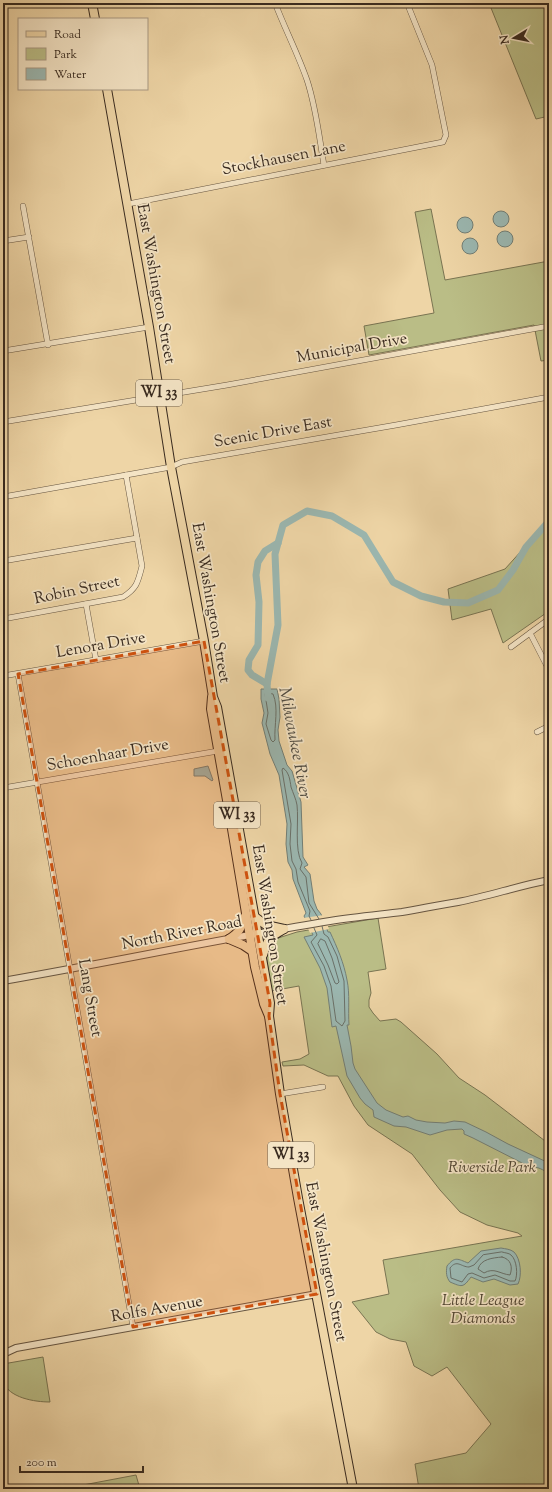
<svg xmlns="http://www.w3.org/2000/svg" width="552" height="1492" font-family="'Sorts Mill Goudy',serif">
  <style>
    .green { fill: #babd86; stroke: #797452 }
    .water { fill: #9bb7b0; stroke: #737f76 }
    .pier { fill: #eed5a6 }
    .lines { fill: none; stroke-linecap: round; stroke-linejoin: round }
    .shore { stroke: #6a7068; stroke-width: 1 }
    .river { stroke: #9bb7b0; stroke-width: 7 }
    .minor-casing { stroke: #665541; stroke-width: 6 }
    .tertiary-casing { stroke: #665541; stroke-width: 8 }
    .primary-casing { stroke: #382a1f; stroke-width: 10 }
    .minor { stroke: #f4e4c5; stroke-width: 5 }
    .tertiary { stroke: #f4e4c5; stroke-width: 6 }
    .primary { stroke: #eed5a6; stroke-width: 8 }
    .marked { fill: #ce520f; fill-opacity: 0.2; stroke: #ce520f; stroke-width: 3; stroke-dasharray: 8 5; stroke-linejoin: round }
    .labels { text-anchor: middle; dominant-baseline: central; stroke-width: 3.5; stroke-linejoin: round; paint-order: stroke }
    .shield { fill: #f4e4c5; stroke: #706251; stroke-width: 1 }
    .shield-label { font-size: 15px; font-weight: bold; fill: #382a1f }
    .street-label { font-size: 16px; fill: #382a1f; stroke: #f4e4c5 }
    .park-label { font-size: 16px; font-style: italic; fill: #524734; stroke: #f4e4c5 }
    .water-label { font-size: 17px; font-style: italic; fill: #514d43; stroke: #f4e4c5 }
  </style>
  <rect width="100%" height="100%" fill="#eed5a6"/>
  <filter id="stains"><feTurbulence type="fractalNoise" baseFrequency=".005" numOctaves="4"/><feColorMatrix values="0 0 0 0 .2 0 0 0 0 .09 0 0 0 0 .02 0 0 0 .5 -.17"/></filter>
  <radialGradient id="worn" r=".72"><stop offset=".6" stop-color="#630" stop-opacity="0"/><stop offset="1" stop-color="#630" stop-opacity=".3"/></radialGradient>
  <g class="green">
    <path d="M 489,3 L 549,3 L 549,116 L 536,119 Z"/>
    <path d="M 431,209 L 445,280 L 549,261 L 549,360 L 541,361 L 534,325 L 369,355 L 364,326 L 434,313 L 415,212 Z"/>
    <path d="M 549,520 L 549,611 L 503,643 L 491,609 L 452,620 L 448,589 L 505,569 Z"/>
    <path d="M 378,918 L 386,969 L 368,972 L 371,993 L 369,1000 L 369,1007 L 373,1013 L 380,1021 L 396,1019 L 401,1022 L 437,1054 L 459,1078 L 485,1095 L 549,1144 L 549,1489 L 419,1489 L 415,1464 L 466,1453 L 491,1424 L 447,1367 L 432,1376 L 414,1366 L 406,1342 L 390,1339 L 376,1332 L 352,1302 L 389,1294 L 383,1260 L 522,1236 L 518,1233 L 487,1225 L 460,1212 L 440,1190 L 412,1154 L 368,1125 L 354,1106 L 338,1076 L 328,1076 L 304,1065 L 283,1066 L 282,1062 L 300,1059 L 309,1054 L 299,986 L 271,991 L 266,953 L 272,940 L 297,932 Z"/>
    <path d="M 43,1357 L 50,1402 C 35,1402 8,1398 3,1381 C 2,1376 3,1369 3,1364 Z"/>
    <path d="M 136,1475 L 140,1489 L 62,1489 Z"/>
  </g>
  <g class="water">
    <circle cx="501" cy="219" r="8"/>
    <circle cx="465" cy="225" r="8"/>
    <circle cx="505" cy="239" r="8"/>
    <circle cx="470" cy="246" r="8"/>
    <path d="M 261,689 L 277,689 L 279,699 L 280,717 L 278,730 L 279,741 L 287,765 L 292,771 L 301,802 L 303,857 L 308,865 L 304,867 L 310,874 L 314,901 L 317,909 L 321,914 L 328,932 L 330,932 C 337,947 344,963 347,980 C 350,994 348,1010 349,1025 L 347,1025 L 351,1046 L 353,1063 L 355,1069 L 377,1103 L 386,1110 L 403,1117 L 408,1116 L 416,1120 L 427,1122 L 445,1123 L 454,1121 L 465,1122 L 486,1132 L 508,1144 L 549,1163 L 549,1174 C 544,1170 537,1166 530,1167 L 473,1138 L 464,1134 L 464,1131 L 462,1129 L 447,1130 L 430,1135 L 406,1127 L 394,1126 L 374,1117 L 373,1110 L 365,1104 L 360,1098 L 347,1076 L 336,1026 L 332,1027 L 327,988 L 320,968 L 304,937 L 313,935 L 304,916 L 306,913 L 293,879 L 292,870 L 288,862 L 286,844 L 287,824 L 279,775 L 270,754 L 262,723 L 264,713 L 261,699 Z"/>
    <path d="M 208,766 L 213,780 L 212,781 L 205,776 L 194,776 L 194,769 Z"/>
    <path d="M 501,1248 C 506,1249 510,1249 514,1252 C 521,1259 522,1276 518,1284 L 510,1285 L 494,1279 L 483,1282 L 471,1277 C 463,1288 462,1287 450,1282 C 446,1277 446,1272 447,1266 C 455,1256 458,1259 468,1263 L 481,1251 Z"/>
  </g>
  <path class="pier" d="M 324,915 L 329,929 L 310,933 L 303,918 Z"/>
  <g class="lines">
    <g class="shore">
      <path d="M 267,693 L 273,694 C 279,708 274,725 275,740 L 273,742 L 271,740 L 266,724 L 268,713 L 265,694 Z"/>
      <path d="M 311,920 L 309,916 L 310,911 L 298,882 L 296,869 L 292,861 L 290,844 L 291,824 L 282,770 L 283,768 C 289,772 290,780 291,787 C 293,793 296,799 297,805 C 299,821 294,850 302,863 L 300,869 L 306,877 L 309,903 L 319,919"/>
      <path d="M 314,928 L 317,935 L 311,942 L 324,966 L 331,986 L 336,1021 L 342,1026 L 345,1021 L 344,981 L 337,956 L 328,937 L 324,934 L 322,926"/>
      <path d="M 321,939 L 325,941 L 332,958 L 339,982 L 337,984 L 335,983 L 328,965 L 318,944 Z"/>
      <path d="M 502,1252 C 505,1253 509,1253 511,1255 C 517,1260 518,1275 515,1281 L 510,1281 L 495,1275 L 484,1278 L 472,1273 L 468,1274 L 462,1282 L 451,1278 L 450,1268 C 457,1259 461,1267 469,1267 L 474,1265 L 483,1255 Z"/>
      <path d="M 502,1257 C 511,1259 513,1267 510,1275 C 500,1274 494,1267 484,1273 L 478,1269 C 481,1259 492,1258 502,1257 Z"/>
    </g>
    <g class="river">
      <path d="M 267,684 L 252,675 L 248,670 L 249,660 L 258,645 L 259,602 L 256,575 L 258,562 L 265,551 L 278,543"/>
      <path d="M 268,698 L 267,684 L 278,625 L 275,554 L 283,525 L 307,511 L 332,516 L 364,535 L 393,582 L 421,596 L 444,602 L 468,603 L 498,590 L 513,570 L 526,547 L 549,521"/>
    </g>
    <g class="minor-casing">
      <g id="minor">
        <path d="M 275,3 C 285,29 298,54 307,80 C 316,107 319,136 324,165"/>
        <path d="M 128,204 L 443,142 L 446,135 L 432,65 L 407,3"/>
        <path d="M 23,206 L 48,345"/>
        <path d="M 3,241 L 29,237"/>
        <path d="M 3,351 L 149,327"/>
        <path d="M 3,422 L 227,385 L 549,326"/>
        <path d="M 3,497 L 171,467 L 182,462 L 396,425 L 549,397"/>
        <path d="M 3,561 L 137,538"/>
        <path d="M 86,604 L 96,660"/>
        <path d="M 3,619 L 123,597 C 137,588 138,582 142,566 L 126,475"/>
        <path d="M 530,633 L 549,670"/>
        <path d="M 511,647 L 549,619"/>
        <path d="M 18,674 L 133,1327"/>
        <path d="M 3,676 L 204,641"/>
        <path d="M 537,732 L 549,726"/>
        <path d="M 3,788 L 218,751"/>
        <path d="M 280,1094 L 323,1087"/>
      </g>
    </g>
    <g class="tertiary-casing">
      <g id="tertiary">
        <path d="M 3,981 C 112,962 220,939 330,921 C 354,917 377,915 402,912 C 420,909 439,905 458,902 C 489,896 518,886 549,880"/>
        <path d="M 3,1354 L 16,1348 L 317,1294"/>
      </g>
    </g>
    <g class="primary-casing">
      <g id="primary">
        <path d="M 92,3 L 95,19"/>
        <path d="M 107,89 L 149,327 L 171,467 L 204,641 L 213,697 L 217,707 L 270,1003 L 269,1016"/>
        <path d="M 212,697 L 211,709 L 231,823 L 255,967 L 264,1004 L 269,1016 L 280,1094 L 298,1198 L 353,1489"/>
        <path d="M 255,917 L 266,925 L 284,929"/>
        <path d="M 229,939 C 240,932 241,928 245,916"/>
        <path d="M 229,939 L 243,945 L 252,951"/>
        <path d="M 263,955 C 269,936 268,939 284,929"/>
      </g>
    </g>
    <use href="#minor" class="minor"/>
    <use href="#tertiary" class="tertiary"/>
    <use href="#primary" class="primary"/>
  </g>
  <path class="marked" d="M 204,641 L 270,1003 L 269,1016 L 280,1094 L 317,1294 L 133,1327 L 18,674 Z"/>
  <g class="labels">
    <g class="shield">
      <rect x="136" y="380" width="46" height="26" rx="3"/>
      <rect x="214" y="802" width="46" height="26" rx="3"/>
      <rect x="268" y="1142" width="46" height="26" rx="3"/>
    </g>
    <g class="shield-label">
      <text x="159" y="393">WI 33</text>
      <text x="237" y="815">WI 33</text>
      <text x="291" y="1155">WI 33</text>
    </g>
    <g class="street-label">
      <text transform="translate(284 159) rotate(-11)">Stockhausen Lane</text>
      <text transform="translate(155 284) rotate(80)">East Washington Street</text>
      <text transform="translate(352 349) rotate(-10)">Municipal Drive</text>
      <text transform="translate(273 433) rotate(-10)">Scenic Drive East</text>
      <text transform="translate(77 591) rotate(-12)">Robin Street</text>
      <text transform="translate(210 603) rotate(80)">East Washington Street</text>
      <text transform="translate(101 646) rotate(-10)">Lenora Drive</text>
      <text transform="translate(108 756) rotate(-10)">Schoenhaar Drive</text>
      <text transform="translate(269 925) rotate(81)">East Washington Street</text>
      <text transform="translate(182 934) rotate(-11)">North River Road</text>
      <text transform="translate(89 998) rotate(80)">Lang Street</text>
      <text transform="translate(325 1262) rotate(79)">East Washington Street</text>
      <text transform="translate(157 1310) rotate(-10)">Rolfs Avenue</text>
    </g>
    <g class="park-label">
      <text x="492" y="1168">Riverside Park</text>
      <text x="483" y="1301">Little League<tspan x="483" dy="18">Diamonds</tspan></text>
    </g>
    <g class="water-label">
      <text transform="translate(294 743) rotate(79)">Milwaukee River</text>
    </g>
  </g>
  <rect width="552" height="1492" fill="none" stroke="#eed5a6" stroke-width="16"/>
  <rect x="4" y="4" width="544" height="1484" fill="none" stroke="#382a1f" stroke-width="2"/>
  <rect x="8" y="8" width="536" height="1476" fill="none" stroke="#382a1f"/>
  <rect x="18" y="18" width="130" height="72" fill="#f4e4c5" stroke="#a99a83"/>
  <rect x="26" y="31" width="20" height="6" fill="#eed5a6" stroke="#a99a83"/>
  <text x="54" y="38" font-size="12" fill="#382a1f">Road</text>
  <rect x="26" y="48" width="20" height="12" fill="#babd86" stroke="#a99a83"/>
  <text x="54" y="58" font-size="12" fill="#382a1f">Park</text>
  <rect x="26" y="68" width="20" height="12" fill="#9bb7b0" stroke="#a99a83"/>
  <text x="54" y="78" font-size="12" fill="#382a1f">Water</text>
  <g transform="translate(514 38) rotate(260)" stroke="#f4e4c5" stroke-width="3" paint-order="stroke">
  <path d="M0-3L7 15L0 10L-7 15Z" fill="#382a1f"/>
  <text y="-6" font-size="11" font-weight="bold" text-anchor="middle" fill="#382a1f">N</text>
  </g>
  <path d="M20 1466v6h123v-6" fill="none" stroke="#382a1f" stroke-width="2"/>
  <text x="26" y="1466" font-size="12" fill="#382a1f" stroke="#f4e4c5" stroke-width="3" paint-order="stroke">200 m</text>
  <rect width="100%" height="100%" filter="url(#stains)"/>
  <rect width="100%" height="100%" fill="url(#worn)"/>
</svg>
